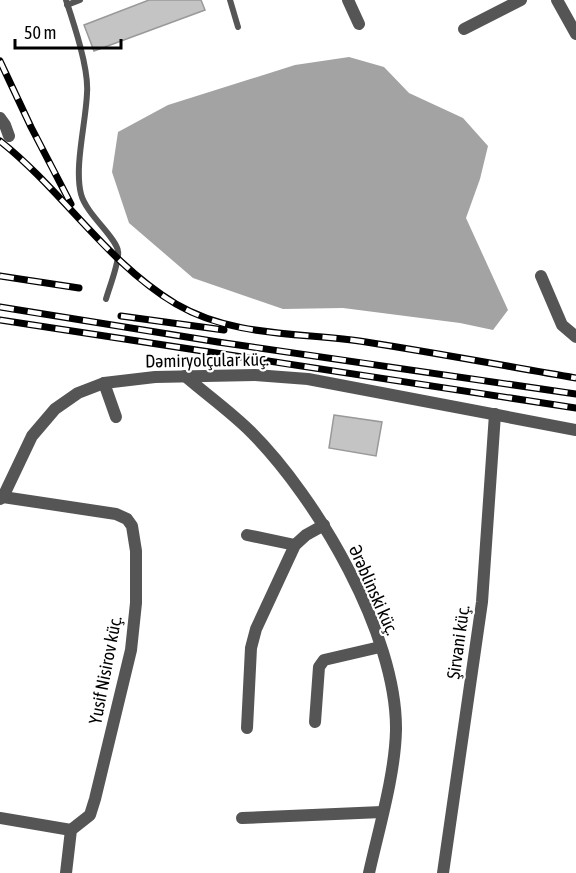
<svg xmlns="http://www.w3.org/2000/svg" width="576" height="873" font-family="'Asap Condensed',sans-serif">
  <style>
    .water { fill: #a3a3a3 }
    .building { fill: #c4c4c4; stroke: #999; stroke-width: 1.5 }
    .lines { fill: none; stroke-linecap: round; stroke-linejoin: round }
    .service { stroke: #555; stroke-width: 6 }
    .minor { stroke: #555; stroke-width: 12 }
    .rail-casing { stroke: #000; stroke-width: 7 }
    .rail { stroke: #fff; stroke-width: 4.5; stroke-dasharray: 14; stroke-linecap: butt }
    .labels { text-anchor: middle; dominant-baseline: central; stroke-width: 4.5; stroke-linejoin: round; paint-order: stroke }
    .street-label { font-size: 18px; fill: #000; stroke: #fff }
  </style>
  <rect width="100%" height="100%" fill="#fff"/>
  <path class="water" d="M 349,57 L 384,67 L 409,93 L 463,118 L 488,146 L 480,179 L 466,218 L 508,310 L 493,330 L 460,323 L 343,308 L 283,309 L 193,278 L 129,223 L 112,172 L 118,132 L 168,105 L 295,65 Z"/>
  <g class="building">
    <path d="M 149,0 L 201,0 L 205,10 L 94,51 L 84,25 Z"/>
    <path d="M 334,415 L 382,422 L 376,456 L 329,448 Z"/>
  </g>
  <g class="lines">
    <g class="service">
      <path d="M 66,0 C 74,24 89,69 87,93 C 86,122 74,167 81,194 C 86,214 116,237 118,251 C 120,261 109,288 106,299"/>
      <path d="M 230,0 L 238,27"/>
      <path d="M 67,5 L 80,0"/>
    </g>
    <g class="minor">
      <path d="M 348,0 L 359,24"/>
      <path d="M 557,0 L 576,34"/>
      <path d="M 464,29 L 521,0"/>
      <path d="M 0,118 L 5,125 L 9,136"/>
      <path d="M 541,276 L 562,325 L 576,337"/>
      <path d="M 185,376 C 207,395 231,412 251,432 C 317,498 397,634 396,730 C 395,775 379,828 369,873"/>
      <path d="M 104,383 L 116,417"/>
      <path d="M 3,497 L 116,514 L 127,519 L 132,526 L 136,551 L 136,603 L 131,650 L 95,799 L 90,815 L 71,830 L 66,873"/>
      <path d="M 0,499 L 3,497 L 32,436 L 55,409 L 78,393 L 104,383 L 155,377 L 255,375 L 308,379 L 576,430"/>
      <path d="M 247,535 L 295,545"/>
      <path d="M 315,722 L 319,667 L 324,660 L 380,647"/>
      <path d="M 247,728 L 251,648 L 256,629 L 295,545 L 306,535 L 324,525"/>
      <path d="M 0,818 L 71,830"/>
      <path d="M 242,818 L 382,812"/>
      <path d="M 443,873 L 482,602 L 495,414"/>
    </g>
    <g class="rail-casing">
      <g id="rail">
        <path d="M 0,61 L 31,127 L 71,204"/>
        <path d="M 0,141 C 63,191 106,262 176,304 C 234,338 302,332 366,342 C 436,353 506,366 576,378"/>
        <path d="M 0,276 L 79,288"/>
        <path d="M 0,307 L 218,342 L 576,394"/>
        <path d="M 121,316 L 224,330"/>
        <path d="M 0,320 L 576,408"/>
      </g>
    </g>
    <use href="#rail" class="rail"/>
  </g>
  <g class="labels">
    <g class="street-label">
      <text transform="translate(207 360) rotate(-1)">Dəmiryolçular küç.</text>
      <text transform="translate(374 590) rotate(66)">Ərəblinski küç.</text>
      <text transform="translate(458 642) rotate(-82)">Şirvani küç.</text>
      <text transform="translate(105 670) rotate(-79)">Yusif Nisirov küç.</text>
    </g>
  </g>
  <path d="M15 39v9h106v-9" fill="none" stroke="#000000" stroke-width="3"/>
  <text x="24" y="39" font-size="18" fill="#000000" stroke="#ffffff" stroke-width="4.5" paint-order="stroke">50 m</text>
</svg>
